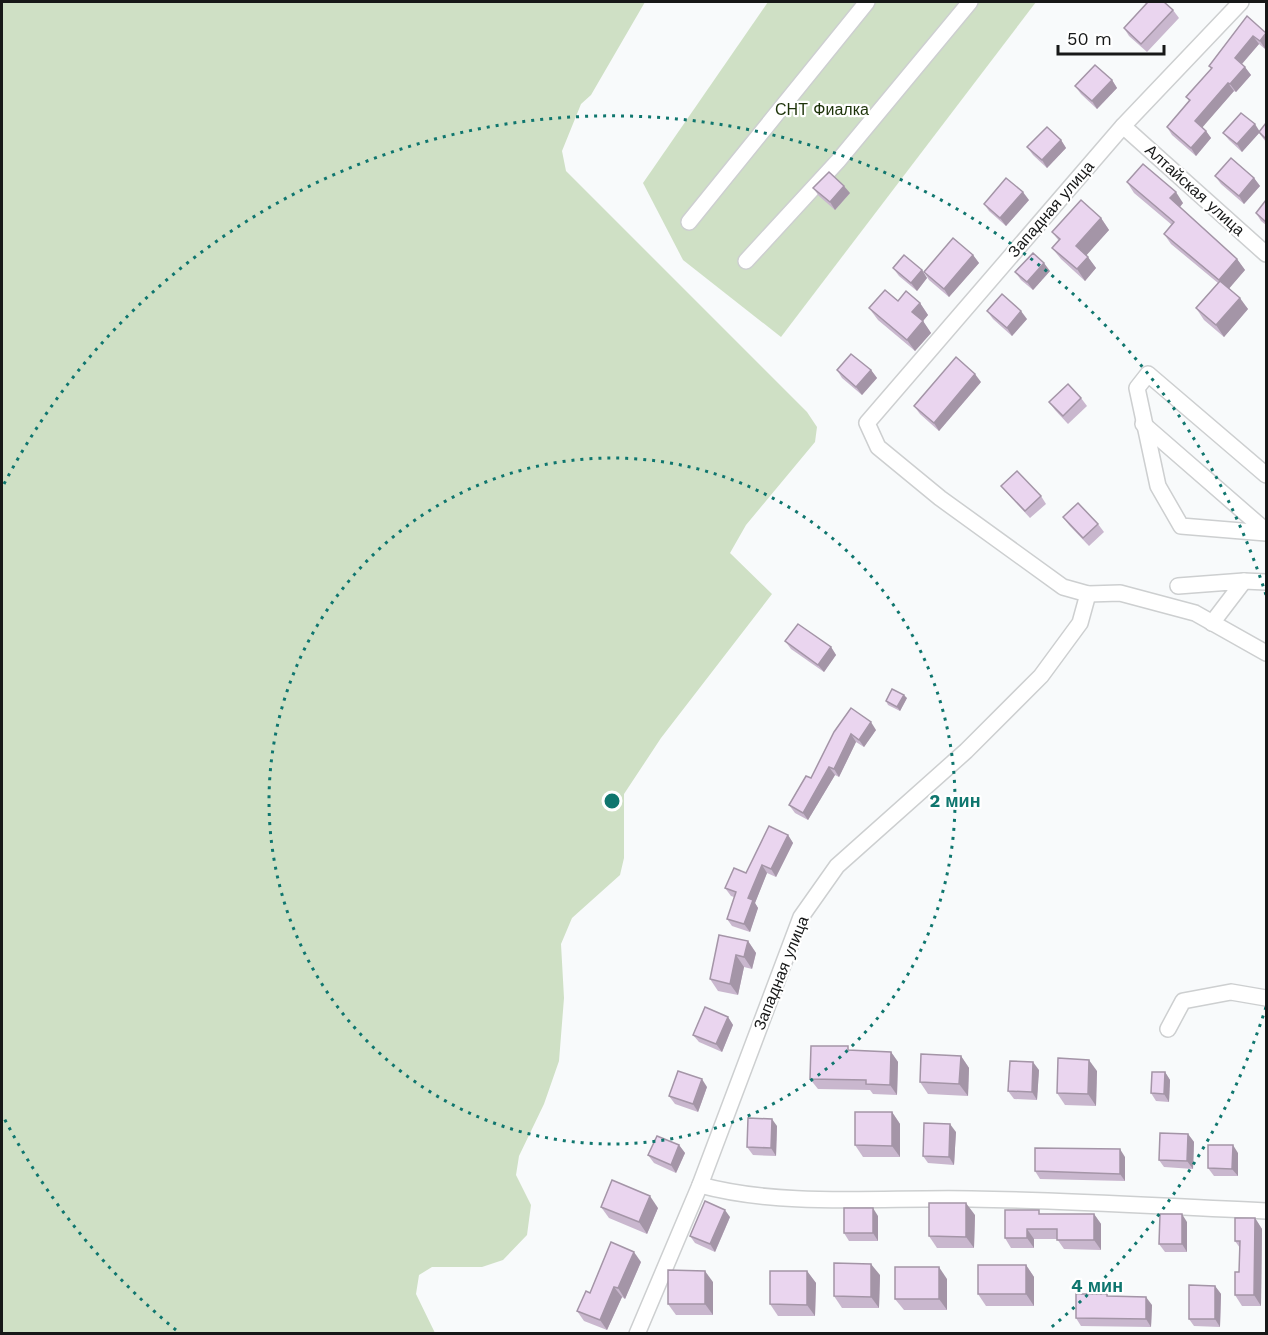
<svg xmlns="http://www.w3.org/2000/svg" width="1268" height="1335" font-family="'Work Sans',sans-serif">
  <style>
    .green { fill: #cfe0c5 }
    .lines { fill: none; stroke-linecap: round; stroke-linejoin: round }
    .minor-casing { stroke: #cdcfd0; stroke-width: 18 }
    .minor { stroke: #fff; stroke-width: 15 }
    .wall { fill: #c9b7ce }
    .shaded-wall { fill: #a495a7 }
    .building { fill: #ead5ef; stroke: #a495a7; stroke-width: 1.5 }
    .ring { fill: none; stroke: #0f766e; stroke-width: 3; stroke-dasharray: 3 6 }
    .labels { text-anchor: middle; dominant-baseline: central; stroke-width: 4.5; stroke-linejoin: round; paint-order: stroke }
    .park-label { font-size: 16px; fill: #1d3309; stroke: #fff }
    .street-label { font-size: 16px; fill: #171818; stroke: #fff }
    .centre { fill: #0f766e; stroke: #fff; stroke-width: 3 }
    .ring-label { font-size: 18px; text-anchor: middle; font-weight: bold; fill: #0f766e; stroke: #fff; stroke-width: 4.5; stroke-linejoin: round; paint-order: stroke }
  </style>
  <rect width="100%" height="100%" fill="#f8fafb"/>
  <g class="green">
    <path d="M 2,2 L 645,2 L 591,95 L 581,104 L 562,151 L 566,171 L 807,412 L 817,427 L 815,442 L 746,525 L 730,553 L 772,594 L 661,738 L 624,794 L 624,858 L 620,875 L 572,918 L 561,944 L 564,998 L 559,1061 L 544,1104 L 519,1156 L 516,1175 L 531,1205 L 527,1235 L 503,1260 L 482,1267 L 432,1267 L 419,1275 L 416,1294 L 435,1333 L 2,1333 Z"/>
    <path d="M 768,2 L 1036,2 L 781,337 L 683,260 L 643,183 Z"/>
  </g>
  <g class="lines">
    <g class="minor-casing">
      <g id="minor">
        <path d="M 1241,2 L 1123,126 L 867,423 L 878,447 L 940,498 L 1063,587 L 1088,594 L 1120,593 L 1195,613 L 1266,653"/>
        <path d="M 1123,126 L 1266,254"/>
        <path d="M 689,222 L 867,2"/>
        <path d="M 746,261 L 838,161 L 970,2"/>
        <path d="M 1143,424 L 1266,531"/>
        <path d="M 1266,475 L 1148,374 L 1137,388 L 1158,486 L 1181,526 L 1266,533"/>
        <path d="M 1244,581 L 1266,582"/>
        <path d="M 1178,586 L 1244,581 L 1212,623"/>
        <path d="M 1168,1029 L 1183,1001 L 1231,992 L 1266,998"/>
        <path d="M 700,1185 C 785,1208 884,1197 971,1199 C 1070,1200 1168,1207 1266,1211"/>
        <path d="M 637,1334 L 700,1185 L 801,917 L 837,866 L 966,751 L 1041,676 L 1080,623 L 1088,594"/>
      </g>
    </g>
    <use href="#minor" class="minor"/>
  </g>
  <g class="wall">
    <path d="M 1144,2 L 1164,2 L 1173,10 L 1179,18 L 1147,52 L 1129,36 L 1124,28 L 1146,4 Z"/>
    <path d="M 1247,16 L 1265,49 L 1259,44 L 1242,64 L 1251,75 L 1236,92 L 1234,91 L 1202,127 L 1206,131 L 1211,138 L 1196,156 L 1172,135 L 1167,127 L 1189,101 L 1186,97 L 1211,69 L 1209,66 Z"/>
    <path d="M 1112,80 L 1117,88 L 1097,109 L 1081,94 L 1075,86 Z"/>
    <path d="M 1266,123 L 1266,142 L 1259,133 L 1242,152 L 1229,140 L 1223,133 L 1260,131 Z"/>
    <path d="M 1061,140 L 1066,148 L 1047,168 L 1033,155 L 1027,147 Z"/>
    <path d="M 1215,176 L 1254,178 L 1260,186 L 1244,204 L 1221,184 Z"/>
    <path d="M 1127,182 L 1183,203 L 1180,207 L 1237,259 L 1245,270 L 1229,288 L 1248,309 L 1224,337 L 1204,320 L 1196,308 L 1218,283 L 1171,244 L 1164,234 L 1172,225 L 1134,193 Z"/>
    <path d="M 813,188 L 850,193 L 835,210 L 819,196 Z"/>
    <path d="M 1029,200 L 1006,226 L 989,211 L 984,204 Z"/>
    <path d="M 1266,200 L 1266,225 L 1261,221 L 1256,213 Z"/>
    <path d="M 1101,218 L 1109,230 L 1086,255 L 1096,268 L 1085,281 L 1061,259 L 1052,248 L 1059,241 L 1052,232 Z"/>
    <path d="M 973,255 L 979,263 L 949,297 L 929,280 L 924,272 Z"/>
    <path d="M 893,268 L 922,270 L 927,278 L 917,291 L 899,276 Z"/>
    <path d="M 1050,271 L 1033,290 L 1021,280 L 1015,272 Z"/>
    <path d="M 898,301 L 920,303 L 928,315 L 923,321 L 931,333 L 915,351 L 878,320 L 869,308 Z"/>
    <path d="M 987,311 L 1027,319 L 1012,336 L 993,319 Z"/>
    <path d="M 837,370 L 871,370 L 877,378 L 862,395 L 842,378 Z"/>
    <path d="M 981,382 L 939,431 L 920,414 L 914,406 Z"/>
    <path d="M 1081,398 L 1087,406 L 1068,424 L 1055,410 L 1049,402 Z"/>
    <path d="M 1001,486 L 1041,496 L 1046,504 L 1030,518 L 1007,493 Z"/>
    <path d="M 1063,517 L 1098,524 L 1104,532 L 1089,546 L 1069,525 Z"/>
    <path d="M 785,641 L 831,647 L 836,655 L 824,672 L 791,649 Z"/>
    <path d="M 907,698 L 900,711 L 888,705 L 886,701 Z"/>
    <path d="M 876,730 L 864,747 L 856,742 L 839,777 L 835,775 L 808,820 L 795,813 L 789,805 L 811,778 L 834,732 Z"/>
    <path d="M 788,835 L 793,843 L 776,877 L 767,873 L 755,903 L 758,908 L 750,932 L 732,926 L 727,919 L 734,897 L 731,896 L 725,888 L 746,873 Z"/>
    <path d="M 748,941 L 756,953 L 752,969 L 744,967 L 738,995 L 718,991 L 710,979 Z"/>
    <path d="M 728,1017 L 733,1025 L 722,1052 L 699,1042 L 693,1035 Z"/>
    <path d="M 850,1050 L 891,1052 L 898,1062 L 897,1095 L 873,1094 L 870,1090 L 818,1089 L 810,1079 Z"/>
    <path d="M 961,1056 L 969,1068 L 968,1096 L 928,1094 L 920,1082 Z"/>
    <path d="M 1039,1070 L 1037,1100 L 1014,1099 L 1008,1091 Z"/>
    <path d="M 1097,1071 L 1096,1106 L 1065,1105 L 1057,1093 Z"/>
    <path d="M 1165,1072 L 1170,1080 L 1169,1102 L 1156,1101 L 1151,1093 Z"/>
    <path d="M 707,1087 L 698,1112 L 675,1104 L 669,1096 Z"/>
    <path d="M 892,1112 L 900,1124 L 900,1157 L 863,1157 L 855,1145 Z"/>
    <path d="M 777,1126 L 776,1156 L 753,1155 L 747,1147 Z"/>
    <path d="M 956,1132 L 954,1165 L 928,1163 L 923,1156 Z"/>
    <path d="M 1188,1134 L 1194,1142 L 1193,1169 L 1164,1167 L 1159,1160 Z"/>
    <path d="M 679,1145 L 685,1153 L 676,1173 L 654,1163 L 648,1155 Z"/>
    <path d="M 1238,1153 L 1238,1176 L 1214,1176 L 1208,1168 Z"/>
    <path d="M 1125,1157 L 1125,1181 L 1040,1179 L 1035,1171 Z"/>
    <path d="M 601,1207 L 658,1208 L 647,1234 L 609,1218 Z"/>
    <path d="M 1041,1214 L 1094,1214 L 1101,1224 L 1101,1250 L 1064,1249 L 1057,1239 L 1034,1239 L 1034,1248 L 1011,1248 L 1005,1238 Z"/>
    <path d="M 975,1215 L 974,1248 L 937,1248 L 929,1236 Z"/>
    <path d="M 878,1216 L 878,1241 L 849,1241 L 844,1233 Z"/>
    <path d="M 730,1217 L 715,1252 L 695,1243 L 690,1236 Z"/>
    <path d="M 1255,1218 L 1262,1229 L 1261,1306 L 1242,1306 L 1235,1295 L 1239,1272 L 1240,1248 L 1235,1241 Z"/>
    <path d="M 1187,1222 L 1187,1252 L 1165,1252 L 1159,1244 Z"/>
    <path d="M 641,1262 L 625,1299 L 622,1297 L 607,1330 L 584,1321 L 577,1311 L 590,1293 Z"/>
    <path d="M 1026,1265 L 1034,1277 L 1034,1306 L 986,1306 L 978,1294 Z"/>
    <path d="M 807,1271 L 816,1283 L 815,1316 L 778,1316 L 770,1304 Z"/>
    <path d="M 880,1275 L 879,1308 L 842,1308 L 834,1296 Z"/>
    <path d="M 947,1279 L 947,1310 L 904,1310 L 895,1299 Z"/>
    <path d="M 713,1282 L 713,1315 L 676,1315 L 668,1304 Z"/>
    <path d="M 1215,1286 L 1221,1294 L 1220,1327 L 1194,1326 L 1189,1319 Z"/>
    <path d="M 1107,1294 L 1108,1296 L 1152,1305 L 1151,1327 L 1081,1326 L 1076,1318 Z"/>
  </g>
  <g class="shaded-wall">
    <path d="M 1266,33 L 1266,47 L 1265,49 L 1260,41 Z"/>
    <path d="M 1253,36 L 1259,44 L 1240,66 L 1235,58 Z"/>
    <path d="M 1245,67 L 1251,75 L 1236,92 L 1230,84 Z"/>
    <path d="M 1112,80 L 1117,88 L 1097,109 L 1092,101 Z"/>
    <path d="M 1228,83 L 1234,91 L 1201,129 L 1195,121 Z"/>
    <path d="M 1255,124 L 1260,132 L 1242,152 L 1237,144 Z"/>
    <path d="M 1206,131 L 1211,138 L 1196,156 L 1191,148 Z"/>
    <path d="M 1061,140 L 1066,148 L 1047,168 L 1042,160 Z"/>
    <path d="M 1254,178 L 1260,186 L 1244,204 L 1239,196 Z"/>
    <path d="M 844,186 L 850,193 L 835,210 L 830,202 Z"/>
    <path d="M 1023,192 L 1029,200 L 1006,226 L 1000,218 Z"/>
    <path d="M 1176,192 L 1183,203 L 1178,209 L 1170,198 Z"/>
    <path d="M 1101,218 L 1109,230 L 1084,258 L 1076,246 Z"/>
    <path d="M 973,255 L 979,263 L 949,297 L 944,289 Z"/>
    <path d="M 1088,257 L 1096,268 L 1085,281 L 1077,269 Z"/>
    <path d="M 1237,259 L 1245,270 L 1227,291 L 1219,280 Z"/>
    <path d="M 1044,263 L 1050,271 L 1033,290 L 1027,282 Z"/>
    <path d="M 922,270 L 927,278 L 917,291 L 911,283 Z"/>
    <path d="M 1240,298 L 1248,309 L 1224,337 L 1216,325 Z"/>
    <path d="M 920,303 L 928,315 L 923,321 L 931,333 L 915,351 L 907,340 L 912,312 Z"/>
    <path d="M 1021,311 L 1027,319 L 1012,336 L 1007,328 Z"/>
    <path d="M 871,370 L 877,378 L 862,395 L 856,387 Z"/>
    <path d="M 975,374 L 981,382 L 939,431 L 934,423 Z"/>
    <path d="M 831,647 L 836,655 L 824,672 L 818,665 Z"/>
    <path d="M 904,695 L 907,698 L 900,711 L 897,707 Z"/>
    <path d="M 871,722 L 876,730 L 864,747 L 859,740 Z"/>
    <path d="M 851,734 L 856,742 L 839,777 L 834,769 Z"/>
    <path d="M 829,767 L 835,775 L 808,820 L 803,813 Z"/>
    <path d="M 788,835 L 793,843 L 776,877 L 771,869 Z"/>
    <path d="M 762,865 L 767,873 L 755,903 L 758,908 L 750,932 L 744,924 L 748,898 Z"/>
    <path d="M 748,941 L 756,953 L 752,969 L 744,957 Z"/>
    <path d="M 736,955 L 744,967 L 738,995 L 730,984 Z"/>
    <path d="M 728,1017 L 733,1025 L 722,1052 L 716,1044 Z"/>
    <path d="M 891,1052 L 898,1062 L 897,1095 L 890,1085 Z"/>
    <path d="M 961,1056 L 969,1068 L 968,1096 L 959,1084 Z"/>
    <path d="M 1089,1060 L 1097,1071 L 1096,1106 L 1088,1094 Z"/>
    <path d="M 1033,1062 L 1039,1070 L 1037,1100 L 1032,1092 Z"/>
    <path d="M 1165,1072 L 1170,1080 L 1169,1102 L 1164,1094 Z"/>
    <path d="M 702,1079 L 707,1087 L 698,1112 L 693,1104 Z"/>
    <path d="M 892,1112 L 900,1124 L 900,1157 L 892,1146 Z"/>
    <path d="M 772,1119 L 777,1126 L 776,1156 L 771,1148 Z"/>
    <path d="M 950,1124 L 956,1132 L 954,1165 L 949,1157 Z"/>
    <path d="M 1188,1134 L 1194,1142 L 1193,1169 L 1187,1161 Z"/>
    <path d="M 679,1145 L 685,1153 L 676,1173 L 671,1165 Z"/>
    <path d="M 1233,1145 L 1238,1153 L 1238,1176 L 1232,1169 Z"/>
    <path d="M 1120,1149 L 1125,1157 L 1125,1181 L 1120,1174 Z"/>
    <path d="M 650,1196 L 658,1208 L 647,1234 L 639,1222 Z"/>
    <path d="M 966,1203 L 975,1215 L 974,1248 L 966,1237 Z"/>
    <path d="M 873,1208 L 878,1216 L 878,1241 L 873,1233 Z"/>
    <path d="M 725,1210 L 730,1217 L 715,1252 L 710,1244 Z"/>
    <path d="M 1094,1214 L 1101,1224 L 1101,1250 L 1094,1240 Z"/>
    <path d="M 1182,1214 L 1187,1222 L 1187,1252 L 1182,1244 Z"/>
    <path d="M 1255,1218 L 1262,1229 L 1261,1306 L 1254,1295 Z"/>
    <path d="M 1027,1229 L 1034,1239 L 1034,1248 L 1027,1238 Z"/>
    <path d="M 634,1252 L 641,1262 L 625,1299 L 618,1288 Z"/>
    <path d="M 871,1264 L 880,1275 L 879,1308 L 871,1297 Z"/>
    <path d="M 1026,1265 L 1034,1277 L 1034,1306 L 1026,1294 Z"/>
    <path d="M 939,1267 L 947,1279 L 947,1310 L 939,1299 Z"/>
    <path d="M 705,1271 L 713,1282 L 713,1315 L 705,1304 Z"/>
    <path d="M 807,1271 L 816,1283 L 815,1316 L 807,1305 Z"/>
    <path d="M 1215,1286 L 1221,1294 L 1220,1327 L 1215,1319 Z"/>
    <path d="M 614,1287 L 622,1297 L 607,1330 L 600,1320 Z"/>
    <path d="M 1146,1297 L 1152,1305 L 1151,1327 L 1146,1319 Z"/>
  </g>
  <g class="building">
    <path d="M 1146,2 L 1164,2 L 1173,10 L 1141,44 L 1124,28 L 1147,3 Z"/>
    <path d="M 1247,16 L 1266,33 L 1260,41 L 1253,36 L 1235,58 L 1245,67 L 1230,84 L 1228,83 L 1195,121 L 1206,131 L 1191,148 L 1167,127 L 1190,100 L 1186,97 L 1212,68 L 1209,66 Z"/>
    <path d="M 1095,65 L 1112,80 L 1092,101 L 1075,86 Z"/>
    <path d="M 1241,113 L 1255,124 L 1237,144 L 1223,133 Z"/>
    <path d="M 1266,123 L 1266,139 L 1259,132 Z"/>
    <path d="M 1047,127 L 1061,140 L 1042,160 L 1027,147 Z"/>
    <path d="M 1231,158 L 1254,178 L 1239,196 L 1215,176 Z"/>
    <path d="M 1143,164 L 1176,192 L 1170,198 L 1237,259 L 1219,280 L 1164,234 L 1174,222 L 1127,182 Z"/>
    <path d="M 829,172 L 844,186 L 830,202 L 813,188 Z"/>
    <path d="M 1006,178 L 1023,192 L 1000,218 L 984,204 Z"/>
    <path d="M 1081,200 L 1101,218 L 1076,246 L 1088,257 L 1077,269 L 1052,248 L 1060,239 L 1052,232 Z"/>
    <path d="M 1266,200 L 1266,222 L 1256,213 Z"/>
    <path d="M 953,238 L 973,255 L 944,289 L 924,272 Z"/>
    <path d="M 1033,253 L 1044,263 L 1027,282 L 1015,272 Z"/>
    <path d="M 904,255 L 922,270 L 911,283 L 893,268 Z"/>
    <path d="M 1220,281 L 1240,298 L 1216,325 L 1196,308 Z"/>
    <path d="M 885,290 L 898,301 L 906,291 L 920,303 L 912,312 L 923,321 L 907,340 L 869,308 Z"/>
    <path d="M 1002,294 L 1021,311 L 1007,328 L 987,311 Z"/>
    <path d="M 851,354 L 871,370 L 856,387 L 837,370 Z"/>
    <path d="M 956,357 L 975,374 L 934,423 L 914,406 Z"/>
    <path d="M 1068,384 L 1081,398 L 1063,416 L 1049,402 Z"/>
    <path d="M 1017,471 L 1041,496 L 1025,511 L 1001,486 Z"/>
    <path d="M 1078,503 L 1098,524 L 1083,538 L 1063,517 Z"/>
    <path d="M 798,624 L 831,647 L 818,665 L 785,641 Z"/>
    <path d="M 892,689 L 904,695 L 897,707 L 886,701 Z"/>
    <path d="M 851,708 L 871,722 L 859,740 L 851,734 L 834,769 L 829,767 L 803,813 L 789,805 L 806,776 L 811,778 L 834,732 Z"/>
    <path d="M 769,826 L 788,835 L 771,869 L 762,865 L 748,898 L 753,900 L 744,924 L 727,919 L 736,892 L 725,888 L 734,868 L 746,873 Z"/>
    <path d="M 719,935 L 748,941 L 744,957 L 736,955 L 730,984 L 710,979 Z"/>
    <path d="M 705,1007 L 728,1017 L 716,1044 L 693,1035 Z"/>
    <path d="M 811,1046 L 848,1046 L 848,1050 L 891,1052 L 890,1085 L 866,1084 L 866,1080 L 810,1079 Z"/>
    <path d="M 921,1054 L 961,1056 L 959,1084 L 920,1082 Z"/>
    <path d="M 1058,1058 L 1089,1060 L 1088,1094 L 1057,1093 Z"/>
    <path d="M 1010,1061 L 1033,1062 L 1032,1092 L 1008,1091 Z"/>
    <path d="M 678,1071 L 702,1079 L 693,1104 L 669,1096 Z"/>
    <path d="M 1152,1072 L 1165,1072 L 1164,1094 L 1151,1093 Z"/>
    <path d="M 855,1112 L 892,1112 L 892,1146 L 855,1145 Z"/>
    <path d="M 748,1118 L 772,1119 L 771,1148 L 747,1147 Z"/>
    <path d="M 924,1123 L 950,1124 L 949,1157 L 923,1156 Z"/>
    <path d="M 1160,1133 L 1188,1134 L 1187,1161 L 1159,1160 Z"/>
    <path d="M 657,1136 L 679,1145 L 671,1165 L 648,1155 Z"/>
    <path d="M 1208,1145 L 1233,1145 L 1232,1169 L 1208,1168 Z"/>
    <path d="M 1035,1148 L 1120,1149 L 1120,1174 L 1035,1171 Z"/>
    <path d="M 612,1180 L 650,1196 L 639,1222 L 601,1207 Z"/>
    <path d="M 705,1201 L 725,1210 L 710,1244 L 690,1236 Z"/>
    <path d="M 929,1203 L 966,1203 L 966,1237 L 929,1236 Z"/>
    <rect x="844" y="1208" width="29" height="25"/>
    <path d="M 1005,1210 L 1039,1210 L 1039,1214 L 1094,1214 L 1094,1240 L 1057,1240 L 1057,1229 L 1027,1229 L 1027,1238 L 1005,1238 Z"/>
    <path d="M 1160,1214 L 1182,1214 L 1182,1244 L 1159,1244 Z"/>
    <path d="M 1235,1218 L 1255,1218 L 1254,1295 L 1235,1295 L 1235,1272 L 1239,1272 L 1240,1241 L 1235,1241 Z"/>
    <path d="M 611,1242 L 634,1252 L 618,1288 L 614,1287 L 600,1320 L 577,1311 L 586,1291 L 590,1293 Z"/>
    <path d="M 834,1263 L 871,1264 L 871,1297 L 834,1296 Z"/>
    <rect x="978" y="1265" width="48" height="29"/>
    <rect x="895" y="1267" width="44" height="32"/>
    <path d="M 668,1270 L 705,1271 L 705,1304 L 668,1304 Z"/>
    <path d="M 770,1271 L 807,1271 L 807,1305 L 770,1304 Z"/>
    <path d="M 1189,1285 L 1215,1286 L 1215,1319 L 1189,1319 Z"/>
    <path d="M 1076,1294 L 1107,1294 L 1107,1296 L 1146,1297 L 1146,1319 L 1076,1318 Z"/>
  </g>
  <g class="ring">
    <circle cx="612" cy="801" r="343"/>
    <path d="M1266 1007A686 686 0 0 1 1048 1330M176 1330A686 686 0 0 1 4 1118M4 484A686 686 0 0 1 1266 595"/>
  </g>
  <g class="labels">
    <g class="park-label">
      <text x="822" y="109">СНТ Фиалка</text>
    </g>
    <g class="street-label">
      <text transform="translate(1195 190) rotate(42)">Алтайская улица</text>
      <text transform="translate(1051 209) rotate(-49)">Западная улица</text>
      <text transform="translate(781 973) rotate(-68)">Западная улица</text>
    </g>
  </g>
  <circle cx="612" cy="801" r="9" class="centre"/>
  <g class="ring-label">
    <text x="955" y="807">2 мин</text>
    <text x="1097" y="1292">4 мин</text>
  </g>
  <rect width="1268" height="1335" fill="none" stroke="#171818" stroke-width="6"/>
  <path d="M1058 45v9h106v-9" fill="none" stroke="#171818" stroke-width="3"/>
  <text x="1067" y="45" font-size="18" fill="#171818" stroke="#ffffff" stroke-width="4.5" paint-order="stroke">50 m</text>
</svg>
